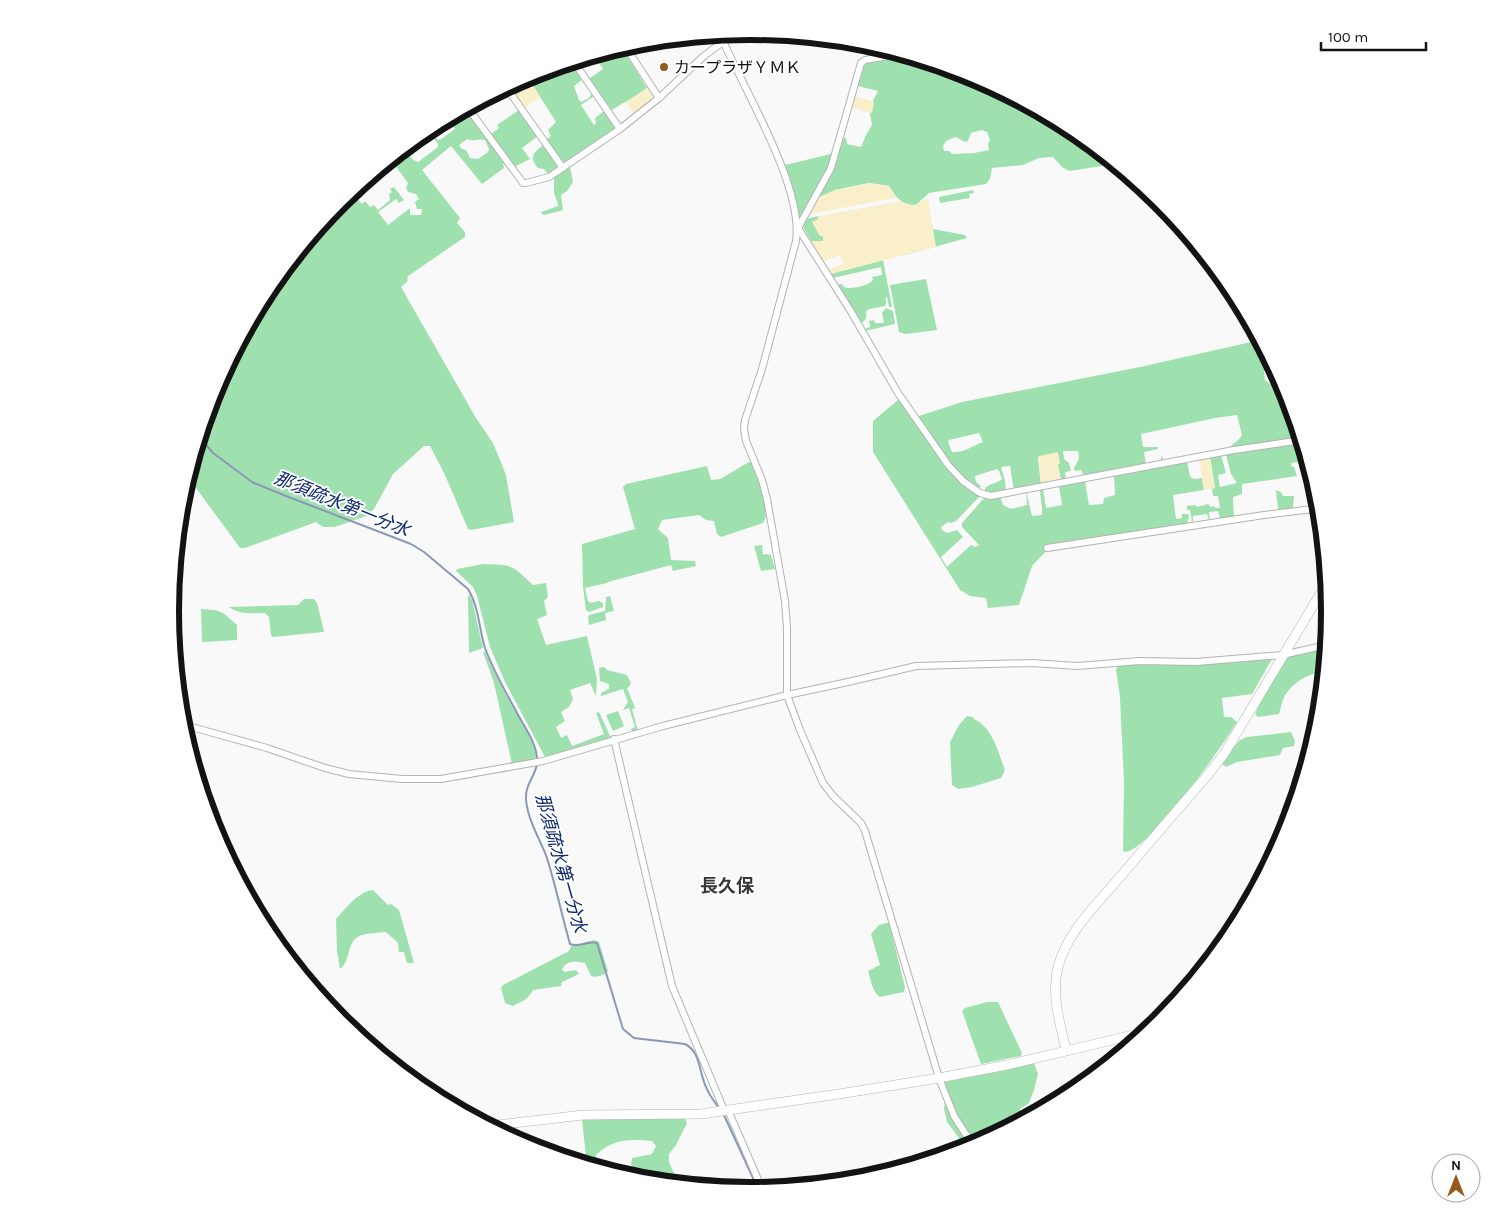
<svg xmlns="http://www.w3.org/2000/svg" width="1501" height="1223" font-family="Karla,'Noto Sans JP',sans-serif">
  <style>
    .green { fill: #9ee1ae; fill-rule: evenodd }
    .sand { fill: #f9efca }
    .lines { fill: none; stroke-linecap: round; stroke-linejoin: round }
    .stream { stroke: #8a98b5; stroke-width: 2 }
    .street-casing { stroke: #b3b3b4; stroke-width: 8 }
    .secondary-casing { stroke: #b3b3b4; stroke-width: 10 }
    .street { stroke: #fff; stroke-width: 6 }
    .secondary { stroke: #fff; stroke-width: 9 }
    .poi-dot { fill: #96591c; stroke: #fff; stroke-width: 2 }
    .labels { text-anchor: middle; dominant-baseline: central; stroke-width: 4; stroke-linejoin: round; paint-order: stroke }
    .poi-label { font-size: 16px; fill: #131313; stroke: #fff; text-anchor: start }
    .water-label { font-size: 18px; font-style: italic; fill: #0c2872; stroke: #fff }
    .neighbourhood-label { font-size: 18px; font-weight: bold; fill: #373738; stroke: #fff }
    .rim { fill: none; stroke: #131313; stroke-width: 6 }
  </style>
  <rect width="100%" height="100%" fill="#f9f9fa"/>
  <g class="green">
    <path d="M 621,47 L 647,88 L 626,102 L 623,103 L 612,110 L 589,79 L 603,69 L 594,55 L 600,54 L 603,57 L 613,50 Z"/>
    <path d="M 904,55 L 973,76 L 1073,129 L 1116,164 L 1069,171 L 1062,167 L 1053,157 L 1039,158 L 1023,165 L 992,168 L 990,179 L 986,184 L 929,193 L 916,205 C 902,205 896,198 889,186 L 869,183 L 835,190 L 811,209 L 799,222 L 789,199 L 780,170 L 785,165 L 839,152 L 844,138 L 846,138 L 847,144 L 861,147 L 866,135 L 872,125 L 869,108 L 878,91 L 858,86 L 864,66 L 868,62 ZM 982,130 L 987,132 L 990,140 L 988,144 L 989,150 L 974,153 L 952,154 L 949,151 L 944,151 L 943,146 L 946,141 L 956,137 L 965,142 L 968,141 L 971,133 Z"/>
    <path d="M 573,62 L 583,79 L 574,86 L 579,100 L 581,102 L 589,98 L 592,93 L 594,96 L 581,105 L 594,125 L 596,123 L 595,118 L 604,111 L 614,126 L 614,129 L 563,163 L 546,140 L 551,136 L 548,130 L 556,122 L 532,84 L 515,96 L 509,86 L 529,75 Z"/>
    <path d="M 466,109 L 516,179 L 503,162 L 504,168 L 482,184 L 451,146 L 422,170 L 460,218 L 457,223 L 465,232 L 465,237 L 408,276 L 407,282 L 401,287 L 476,418 L 493,443 L 506,475 L 514,522 L 471,530 L 468,529 L 445,475 L 430,446 L 424,446 L 393,474 L 374,509 L 366,516 L 335,527 L 323,527 L 316,522 L 245,548 L 240,548 L 188,477 L 215,389 L 268,289 L 340,201 L 351,192 L 362,204 L 365,201 L 370,207 L 374,205 L 378,210 L 390,200 L 389,194 L 392,192 L 390,189 L 394,187 L 404,200 L 399,203 L 396,199 L 378,212 L 388,225 L 410,208 L 410,215 L 421,215 L 422,209 L 417,209 L 415,202 L 419,199 L 416,194 L 408,192 L 406,188 L 408,183 L 392,161 L 387,163 L 405,148 L 412,159 L 418,162 L 438,147 L 438,144 L 429,133 L 430,131 L 436,139 L 440,140 L 455,129 L 447,119 ZM 467,139 C 474,142 478,138 485,140 L 489,149 L 488,152 L 478,159 L 470,158 L 466,150 L 462,149 L 459,145 Z"/>
    <path d="M 519,110 L 538,136 L 522,148 L 530,159 L 514,167 L 490,135 L 499,128 L 497,125 Z"/>
    <path d="M 543,145 L 559,168 L 548,174 L 544,169 L 538,168 C 529,157 533,153 543,145 Z"/>
    <path d="M 567,167 L 570,167 L 573,182 L 567,191 L 561,195 L 563,210 L 544,215 L 541,213 L 541,212 L 558,206 L 558,204 L 554,193 L 554,177 Z"/>
    <path d="M 973,190 L 974,193 L 969,194 L 970,198 L 940,203 L 939,197 Z"/>
    <path d="M 819,216 L 817,220 L 812,222 L 823,237 L 823,241 L 811,241 L 802,225 L 805,219 Z"/>
    <path d="M 932,224 L 933,229 L 965,235 L 967,238 L 905,255 Z"/>
    <path d="M 883,260 L 892,307 L 889,307 L 887,297 L 886,297 L 886,303 L 885,306 L 870,309 L 866,311 C 867,318 866,321 860,323 L 837,285 L 842,284 L 844,287 C 850,290 868,286 873,280 L 872,277 L 882,275 L 881,267 L 833,278 L 830,274 Z"/>
    <path d="M 926,279 L 937,330 L 906,334 L 899,332 L 890,285 Z"/>
    <path d="M 886,308 L 893,311 L 895,324 L 865,331 L 865,329 L 870,327 L 869,319 L 870,321 L 874,320 L 875,323 L 884,323 L 882,313 Z"/>
    <path d="M 1260,340 L 1276,369 L 1264,371 L 1265,380 L 1273,386 L 1287,392 L 1293,410 L 1297,438 L 1302,441 L 1307,458 L 1304,461 L 1291,463 L 1291,466 L 1294,467 L 1297,476 L 1242,484 L 1242,494 L 1233,497 L 1234,518 L 1220,519 L 1218,511 L 1209,512 L 1210,520 L 1209,520 L 1207,514 L 1193,516 L 1193,521 L 1192,522 L 1190,510 L 1187,510 L 1187,506 L 1195,505 L 1197,507 L 1208,504 L 1211,507 L 1214,506 L 1215,508 L 1220,508 L 1218,496 L 1213,496 L 1212,489 L 1215,488 L 1210,457 L 1221,455 L 1226,473 L 1218,475 L 1220,487 L 1237,483 L 1231,474 L 1226,455 C 1230,442 1237,444 1242,435 L 1237,415 L 1215,418 L 1141,434 L 1143,447 L 1158,447 L 1158,449 L 1144,452 L 1146,464 L 1161,461 L 1161,457 L 1162,456 L 1164,462 L 1084,477 L 1081,470 L 1075,471 L 1074,468 L 1079,459 L 1078,451 L 1063,451 L 1064,459 L 1069,463 L 1071,471 L 1065,472 L 1066,480 L 1061,481 L 1058,465 L 1039,456 L 1038,459 L 1041,484 L 1014,491 L 1010,466 L 1001,467 L 1005,481 L 1006,491 L 991,494 L 985,492 L 985,488 C 990,483 997,484 1002,479 L 999,471 L 997,469 L 975,476 L 976,482 L 981,486 L 978,489 L 965,480 L 953,469 L 954,476 L 980,496 L 956,521 L 951,523 L 948,522 L 941,527 L 942,530 L 947,533 L 957,530 L 963,537 L 941,557 L 947,567 L 971,545 L 975,547 L 979,545 L 962,527 L 962,523 L 985,497 L 1000,496 L 1003,505 L 1011,509 L 1027,505 L 1026,491 L 1032,516 L 1042,515 C 1043,506 1040,498 1040,490 L 1043,489 L 1046,508 L 1062,505 L 1059,486 L 1085,481 L 1089,505 L 1103,504 L 1104,498 L 1115,495 L 1114,476 L 1187,461 L 1190,477 L 1194,479 L 1202,478 L 1204,490 L 1173,495 L 1176,519 L 1182,518 L 1182,514 L 1188,514 L 1189,517 L 1187,524 L 1052,545 L 1032,566 L 1019,605 L 988,608 L 986,598 L 970,596 L 960,590 L 873,452 L 873,421 L 898,400 L 913,418 L 962,402 L 1140,367 ZM 979,433 L 983,442 C 972,446 964,453 952,452 L 948,442 L 949,440 Z"/>
    <path d="M 749,462 L 752,463 C 758,475 772,512 763,523 L 721,537 L 717,534 L 714,521 L 706,520 L 699,515 L 662,520 L 658,529 L 668,538 L 671,560 L 695,561 L 696,566 L 673,571 L 671,565 L 608,582 L 607,583 L 585,588 L 588,601 L 591,603 L 599,601 L 603,603 L 603,607 L 589,612 L 586,610 L 583,587 L 582,544 L 635,529 L 623,487 L 626,484 L 707,466 L 711,480 L 720,479 Z"/>
    <path d="M 1276,490 L 1281,492 L 1283,496 L 1294,496 L 1293,508 L 1278,510 Z"/>
    <path d="M 762,545 L 763,555 L 767,554 L 771,555 L 775,569 L 761,571 L 754,546 Z"/>
    <path d="M 483,564 C 513,565 511,564 533,585 L 546,583 L 548,597 L 544,601 L 547,615 L 537,619 L 546,645 L 587,636 L 597,679 L 596,696 L 590,683 L 570,690 L 573,699 L 569,707 L 561,712 L 565,721 L 556,727 L 561,738 L 567,735 L 572,746 L 604,734 L 596,713 L 599,712 L 611,738 L 545,757 L 505,682 L 490,647 L 477,596 L 473,587 L 456,571 L 457,569 Z"/>
    <path d="M 468,595 L 470,596 L 472,600 L 483,648 L 469,653 Z"/>
    <path d="M 610,596 L 614,611 L 605,613 L 606,620 L 589,625 L 588,617 L 589,615 L 605,611 L 606,597 Z"/>
    <path d="M 304,599 L 314,599 L 317,603 L 324,631 L 323,632 L 273,637 L 271,635 L 269,617 L 265,613 C 253,613 239,615 229,607 L 298,605 Z"/>
    <path d="M 201,609 C 223,610 221,611 237,625 L 237,640 L 202,642 Z"/>
    <path d="M 1328,644 L 1325,673 C 1311,671 1293,683 1286,694 C 1282,699 1281,708 1279,714 L 1258,717 L 1255,714 L 1264,695 L 1289,652 L 1302,647 L 1304,649 Z"/>
    <path d="M 483,652 L 485,652 C 491,665 497,678 504,691 C 513,711 536,738 536,760 L 512,764 L 494,683 Z"/>
    <path d="M 1270,657 L 1272,659 L 1252,694 L 1222,698 L 1224,717 L 1231,717 L 1237,722 C 1221,748 1152,847 1126,852 L 1123,851 L 1124,782 L 1120,697 L 1116,670 L 1118,665 L 1146,662 Z"/>
    <path d="M 604,667 L 607,670 L 627,675 L 631,683 L 629,687 L 627,688 L 635,708 L 632,709 L 638,731 L 632,731 L 631,729 L 635,727 L 629,708 L 623,710 L 628,702 L 623,689 L 601,696 L 601,693 L 609,689 L 609,684 L 600,681 L 599,668 Z"/>
    <path d="M 618,711 L 624,726 L 613,731 L 606,715 Z"/>
    <path d="M 967,716 L 973,717 L 974,719 C 993,728 998,752 1005,770 L 1001,778 L 972,787 L 958,789 L 952,785 L 950,742 L 959,725 Z"/>
    <path d="M 1291,732 L 1295,741 L 1294,746 L 1283,748 L 1280,755 L 1237,762 L 1226,767 L 1222,764 L 1222,761 L 1240,740 L 1247,737 Z"/>
    <path d="M 373,890 L 388,905 L 391,904 L 399,910 L 414,963 L 407,963 L 404,952 L 399,952 L 398,943 L 386,932 C 378,933 369,933 362,935 C 345,941 352,960 340,969 L 337,951 L 336,919 C 346,908 358,892 373,890 Z"/>
    <path d="M 887,923 L 889,923 L 905,987 L 904,992 L 880,997 C 872,992 871,980 868,971 L 880,965 L 871,934 L 879,925 Z"/>
    <path d="M 594,940 L 599,942 L 608,971 C 605,975 596,978 591,976 L 585,963 C 576,961 567,960 562,969 L 564,972 L 576,970 L 579,974 L 562,982 L 561,986 L 533,990 C 528,1000 522,1001 513,1006 L 505,1003 L 501,988 L 503,985 L 569,951 L 571,946 Z"/>
    <path d="M 987,1002 L 998,1002 L 1022,1053 L 1021,1056 L 981,1064 L 962,1011 L 965,1008 Z"/>
    <path d="M 1034,1063 L 1038,1074 L 1034,1090 L 1029,1103 L 1021,1108 L 1013,1126 L 967,1149 L 947,1122 L 944,1109 L 945,1101 L 940,1085 L 944,1080 Z"/>
    <path d="M 623,1116 L 685,1119 L 687,1123 L 676,1145 L 669,1154 L 669,1162 L 679,1185 L 673,1184 L 671,1181 L 665,1183 L 635,1180 L 631,1164 L 632,1158 L 652,1154 L 656,1146 L 652,1141 C 629,1139 613,1139 596,1155 L 597,1168 L 587,1165 L 582,1120 L 584,1118 Z"/>
  </g>
  <g class="sand">
    <path d="M 532,84 L 540,97 L 524,108 L 515,96 Z"/>
    <path d="M 647,88 L 652,95 L 652,101 L 634,115 L 626,102 Z"/>
    <path d="M 855,96 L 874,102 L 872,113 L 852,108 Z"/>
    <path d="M 869,183 L 889,186 L 896,198 L 809,214 L 819,197 L 835,190 Z"/>
    <path d="M 925,199 L 928,199 L 936,247 L 830,274 L 827,270 L 843,264 L 840,255 L 823,262 L 811,241 L 823,241 L 823,237 L 819,235 L 812,222 L 817,220 L 819,216 L 901,201 C 911,207 916,206 925,199 Z"/>
    <path d="M 1058,452 L 1060,463 L 1058,465 L 1061,481 L 1041,484 L 1039,456 Z"/>
    <path d="M 1210,457 L 1215,488 L 1204,490 L 1199,459 Z"/>
  </g>
  <g class="lines">
    <g class="stream">
      <path d="M 200,438 L 213,453 L 252,482 L 286,496 L 411,544 L 424,552 L 468,589 C 479,607 479,629 485,648 C 493,670 505,691 516,711 C 523,725 537,743 537,760"/>
      <path d="M 537,764 C 534,779 525,784 526,800 C 528,821 540,839 547,858 C 556,887 562,916 570,944 C 580,948 588,940 597,943 L 623,1029 L 634,1038 L 685,1044 C 701,1052 699,1073 706,1087 C 709,1095 714,1101 719,1108"/>
      <path d="M 723,1113 L 759,1191"/>
    </g>
    <g class="street-casing">
      <g id="street">
        <path d="M 720,34 C 742,87 804,186 796,241 L 762,369 L 745,420 L 744,429 L 746,441 L 762,480 L 767,499 L 785,601 L 787,628 L 787,695 L 800,730 L 823,783 L 833,796 L 861,823 L 865,831 L 939,1078 L 954,1116 L 974,1147"/>
        <path d="M 625,46 L 659,98"/>
        <path d="M 574,62 L 620,129"/>
        <path d="M 506,87 L 563,168"/>
        <path d="M 468,108 L 523,183 L 526,183 L 549,177 L 620,129 L 659,98 L 705,55 L 723,42"/>
        <path d="M 798,228 L 850,310 L 898,393 L 949,466 L 963,481 L 980,493 L 991,496 L 1234,450 L 1302,440"/>
        <path d="M 798,228 L 831,168 L 861,63 L 865,60 L 901,54"/>
        <path d="M 1047,548 L 1264,515 L 1321,508"/>
        <path d="M 181,724 L 267,748 L 325,768 L 349,774 L 402,779 L 441,779 L 543,761 L 663,726 L 787,695 L 848,682 L 916,666 L 1032,663 L 1077,666 L 1140,661 L 1196,662 L 1282,655 L 1327,645"/>
        <path d="M 614,739 L 672,986 L 724,1110"/>
        <path d="M 728,1110 L 763,1191"/>
      </g>
    </g>
    <g class="secondary-casing">
      <g id="secondary">
        <path d="M 1066,1050 C 1060,1023 1051,995 1058,967 C 1067,932 1097,904 1120,877 C 1149,843 1178,809 1207,776 L 1224,754 L 1328,581"/>
        <path d="M 489,1126 L 583,1115 L 701,1114 L 839,1094 L 939,1078 L 1007,1065 L 1150,1031"/>
      </g>
    </g>
    <use href="#street" class="street"/>
    <use href="#secondary" class="secondary"/>
  </g>
  <circle class="poi-dot" cx="664" cy="67" r="5"/>
  <g class="labels">
    <g class="poi-label">
      <text x="674" y="67">カープラザＹＭＫ</text>
    </g>
    <g class="water-label">
      <text transform="translate(342 504) rotate(22)">那須疏水第一分水</text>
      <text transform="translate(561 863) rotate(74)">那須疏水第一分水</text>
    </g>
    <g class="neighbourhood-label">
      <text x="727" y="886">長久保</text>
    </g>
  </g>
  <path d="M0 0H1501V1223H0ZM179 611a571 571 0 1 1 1142 0a571 571 0 1 1-1142 0Z" fill="#fff" fill-rule="evenodd"/>
  <path class="rim" d="M179 611a571 571 0 1 1 1142 0a571 571 0 1 1-1142 0Z"/>
  <g transform="translate(1456 1178)"><circle r="24" fill="#ffffff" stroke="#a1a1a1"/>
  <path d="M0-4L9 19L0 12L-9 19Z" fill="#96591c"/>
  <text y="-8" font-size="14" font-weight="bold" text-anchor="middle" fill="#131313">N</text>
  </g>
  <path d="M1321 42v8h105v-8" fill="none" stroke="#131313" stroke-width="2.5"/>
  <text x="1328" y="42" font-size="15" fill="#131313" stroke="#ffffff" stroke-width="4" paint-order="stroke">100 m</text>
</svg>
